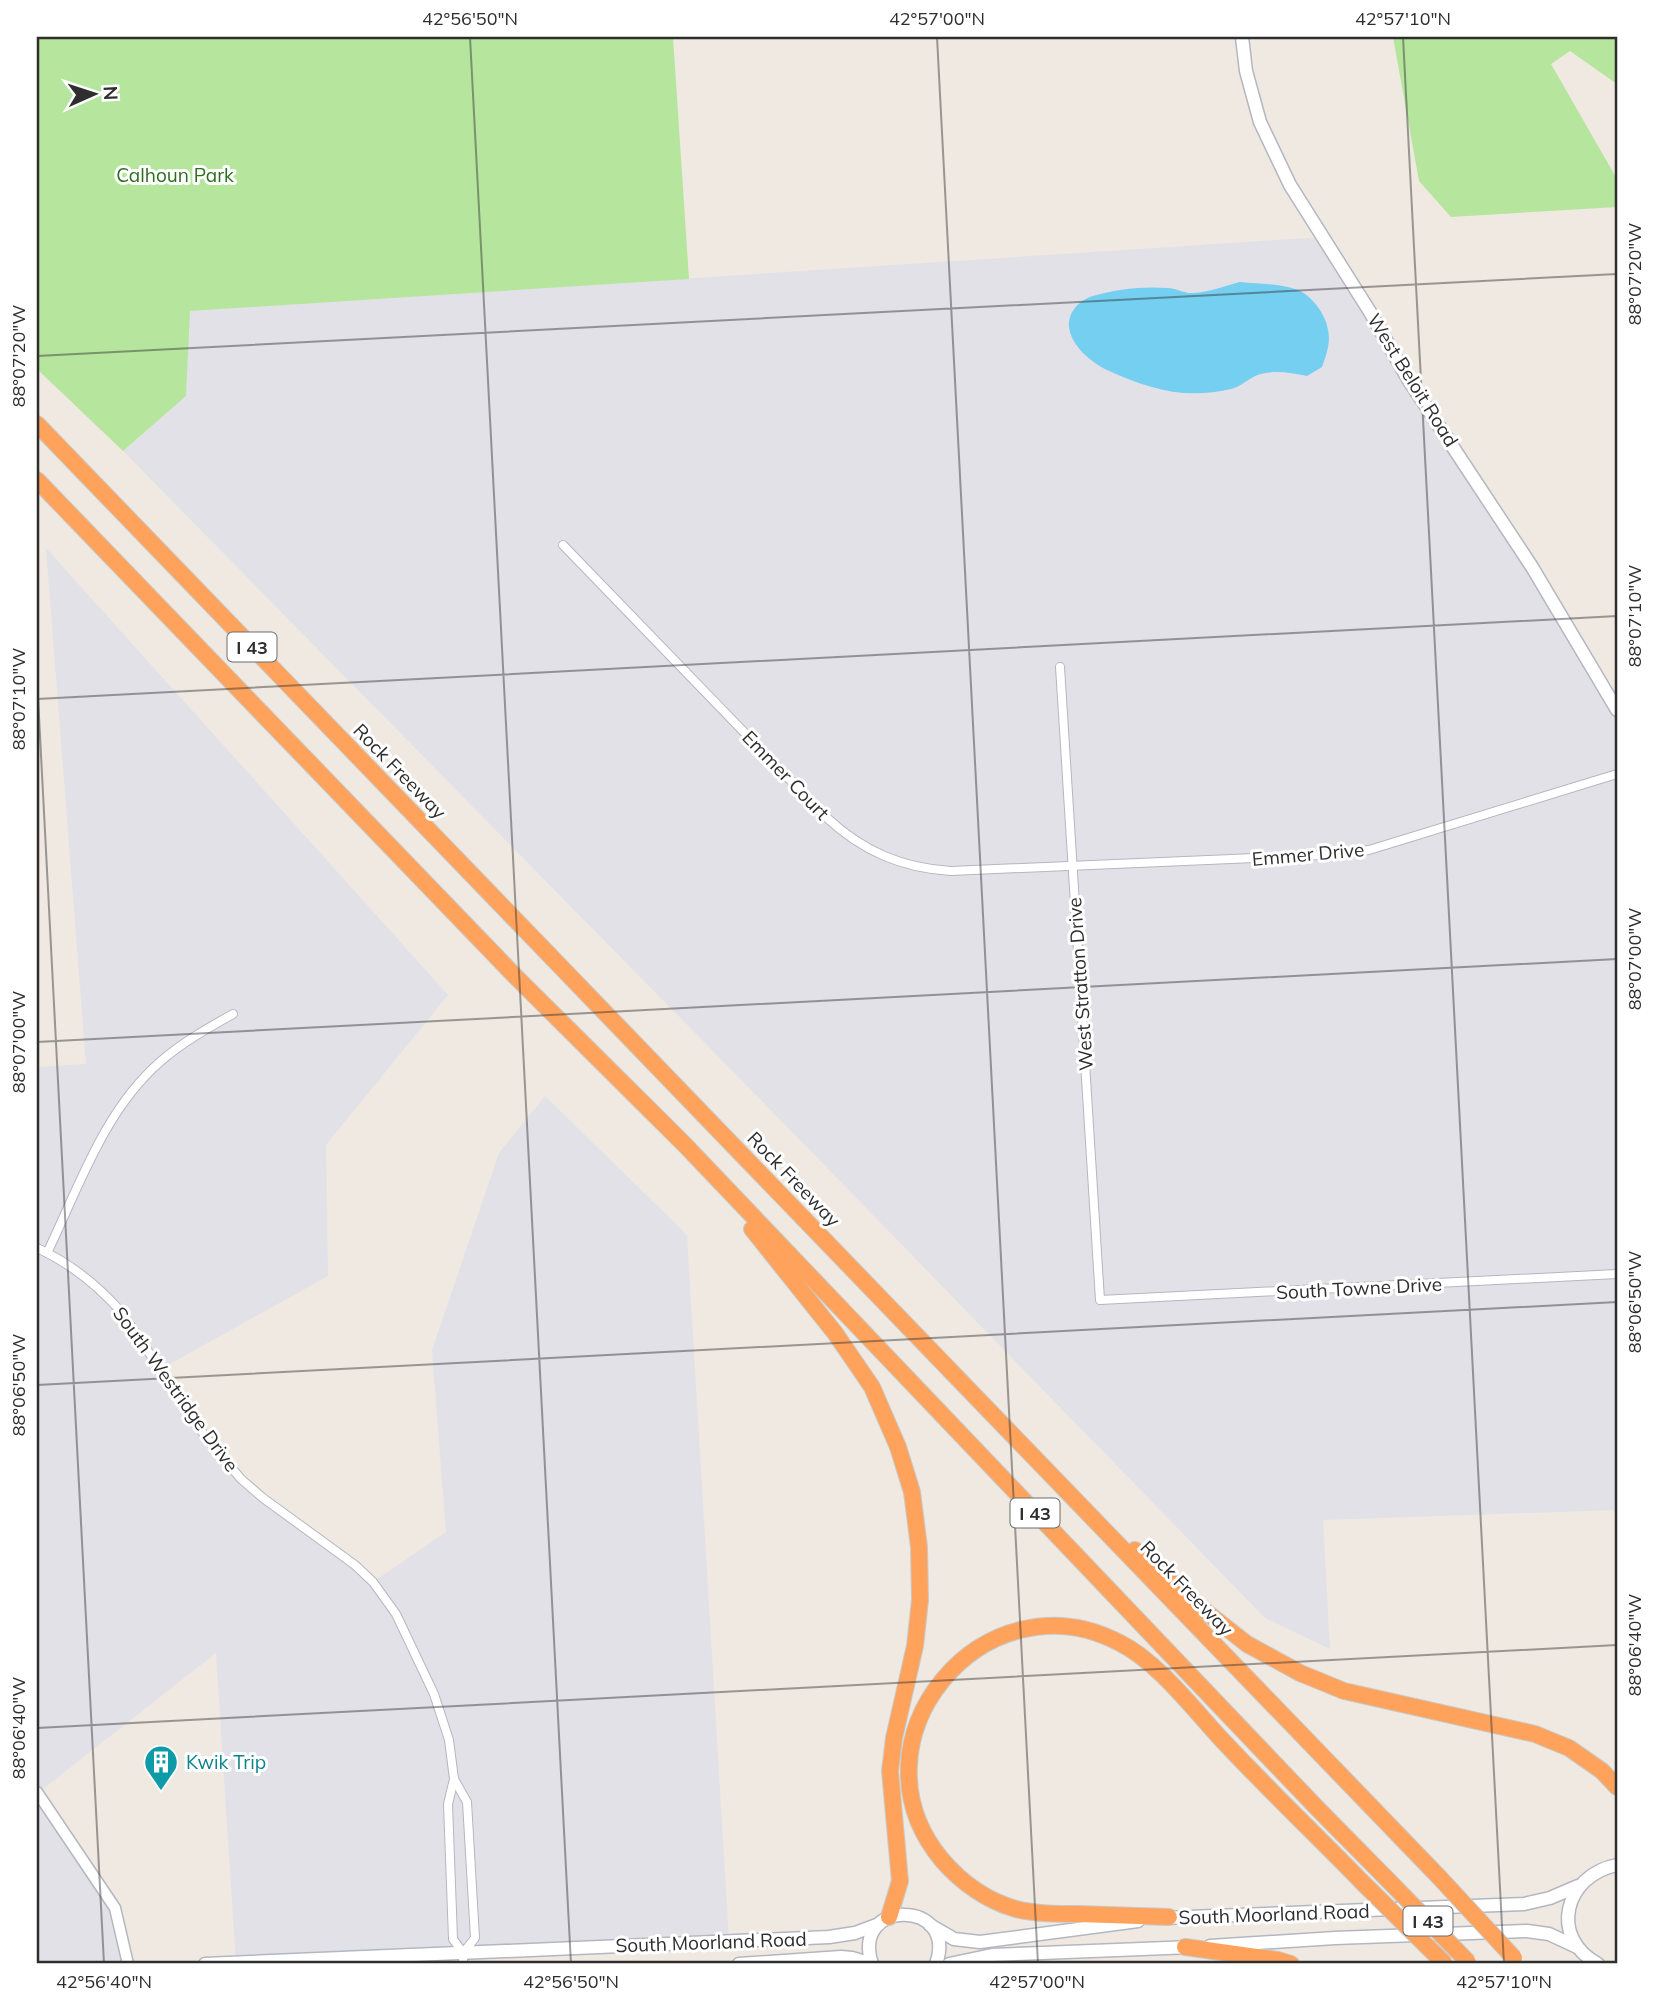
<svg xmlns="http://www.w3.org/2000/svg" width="1654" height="2001" font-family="Mulish,sans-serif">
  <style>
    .industrial { fill: #e3e1e8 }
    .green { fill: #b6e59e }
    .water { fill: #75cff0 }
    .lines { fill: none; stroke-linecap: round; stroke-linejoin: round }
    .minor-casing { stroke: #b4b7c1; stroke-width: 10 }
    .tertiary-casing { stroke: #b4b7c1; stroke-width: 13 }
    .secondary-casing { stroke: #b4b7c1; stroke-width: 15 }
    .motorway-casing { stroke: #c9c9c9; stroke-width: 18 }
    .minor { stroke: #fff; stroke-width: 8 }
    .tertiary { stroke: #fff; stroke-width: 10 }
    .secondary { stroke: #fff; stroke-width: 12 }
    .motorway { stroke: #ffa35c; stroke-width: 16 }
    .motorway-bridge-casing { stroke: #c9c9c9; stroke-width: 18; stroke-linecap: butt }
    .motorway-bridge { stroke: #ffa35c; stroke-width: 16 }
    .ticks { fill: none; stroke: #2e2e2e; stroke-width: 2; stroke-opacity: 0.45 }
    .labels { text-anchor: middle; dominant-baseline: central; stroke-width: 6; stroke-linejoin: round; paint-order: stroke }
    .shield { fill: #fff; stroke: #6d6d6d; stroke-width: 2 }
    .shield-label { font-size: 18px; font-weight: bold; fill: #2e2e2e }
    .park-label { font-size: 19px; fill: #2c6e1b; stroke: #fff }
    .street-label { font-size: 19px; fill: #2e2e2e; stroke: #fff }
    .culture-label { font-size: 19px; fill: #0d838f; stroke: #fff; text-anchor: start }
    .neatline { fill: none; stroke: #2e2e2e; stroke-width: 2.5 }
    .ticks-label { font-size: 18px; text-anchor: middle; fill: #2e2e2e }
  </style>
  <rect width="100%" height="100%" fill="#efe9e1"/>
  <g class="industrial">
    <path d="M 1323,237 L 1617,710 L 1617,1510 L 1323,1520 L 1330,1649 L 1265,1618 L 762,1101 L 123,451 L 186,396 L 189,311 Z"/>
    <path d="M 46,548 L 448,995 L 326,1145 L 328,1276 L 161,1369 L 205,1435 L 241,1479 L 373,1582 L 446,1532 L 432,1350 L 499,1153 L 545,1096 L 687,1235 L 729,1941 L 236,1963 L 216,1653 L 38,1793 L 111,1902 L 128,1964 L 37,1964 L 37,1067 L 86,1064 Z"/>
  </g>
  <g class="green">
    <path d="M 37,37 L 673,37 L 689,279 L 190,311 L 186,396 L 123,451 L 37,369 Z"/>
    <path d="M 1393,37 L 1617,37 L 1617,84 L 1570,51 L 1551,64 L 1617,179 L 1617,207 L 1451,217 L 1419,181 Z"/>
  </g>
  <path class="water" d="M 1240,282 C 1257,284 1278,283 1295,289 C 1310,293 1326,314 1328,330 C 1331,342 1326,356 1322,367 L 1307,376 C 1290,373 1271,369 1255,376 C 1247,380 1240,387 1231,389 C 1184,400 1149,389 1107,370 C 1091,362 1071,346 1069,327 C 1068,312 1079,300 1093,296 C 1115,289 1144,286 1167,288 C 1176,288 1185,294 1193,293 C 1209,292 1225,286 1240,282 Z"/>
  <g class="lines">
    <g class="minor-casing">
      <g id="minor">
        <path d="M 563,545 L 827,818 C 863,851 901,868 951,871 L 1345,854 L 1369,850 L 1617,774"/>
        <path d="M 1060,667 L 1100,1300 L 1617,1274"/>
        <path d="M 37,1248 C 72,1264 98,1285 123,1314 L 205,1436 L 241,1479 L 263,1498 L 355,1565 L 373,1582 L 396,1614 L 434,1694 L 449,1740 L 454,1779 L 467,1802 L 475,1938 L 463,1953"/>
        <path d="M 47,1253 C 79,1187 104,1110 161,1061 C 183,1042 208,1028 233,1014"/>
        <path d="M 454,1779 L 448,1804 L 453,1939 L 463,1953"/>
        <path d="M 463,1953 L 463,1964"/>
      </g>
    </g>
    <g class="tertiary-casing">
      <path id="tertiary" d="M 37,1792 L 115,1908 L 128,1964"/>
    </g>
    <g class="secondary-casing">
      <g id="secondary">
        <path d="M 1242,37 L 1246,71 L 1260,122 L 1290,185 L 1370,312 L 1408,379 L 1532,567 L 1617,710"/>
        <path d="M 1163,1918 L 1524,1904 L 1550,1898 L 1578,1886"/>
        <path d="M 930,1925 L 954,1939 L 980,1942 L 1138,1921"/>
        <path d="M 1210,1946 L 1335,1938 L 1527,1931 L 1549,1934 L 1577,1947"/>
        <path d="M 205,1964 L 829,1937 L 855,1933 L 879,1924"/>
        <path d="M 739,1964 L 841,1957 L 852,1958 L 872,1964"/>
        <path d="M 872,1964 C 850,1898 959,1899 936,1964"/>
        <path d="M 949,1964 L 992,1955 L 1192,1947"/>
        <path d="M 1598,1964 C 1548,1937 1565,1875 1617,1865"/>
      </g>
    </g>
    <g class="motorway-casing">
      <g id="motorway">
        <path d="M 37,424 L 1439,1877"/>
        <path d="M 37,480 L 515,976 L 685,1145 L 1316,1807 L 1388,1880"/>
        <path d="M 752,1229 L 835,1333 L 872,1387 L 898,1447 L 912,1492 L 919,1547 L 920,1600 L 915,1646 L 894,1738 L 890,1771 L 900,1881 L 889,1917"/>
        <path d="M 1135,1550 L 1196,1604 L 1247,1644 L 1300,1673 L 1344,1691 L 1535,1734 L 1569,1748 L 1602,1771 L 1617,1787"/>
        <path d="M 1169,1917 C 1139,1916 1109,1915 1079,1914 C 1058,1914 1036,1914 1016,1909 C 987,1901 961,1882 942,1860 C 843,1741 984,1571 1120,1643 C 1158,1662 1194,1710 1223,1741 C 1268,1789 1315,1834 1361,1881"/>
        <path d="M 1185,1947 L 1278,1960 L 1291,1964"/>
      </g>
    </g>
    <use href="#minor" class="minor"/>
    <use href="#tertiary" class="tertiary"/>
    <use href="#secondary" class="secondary"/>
    <use href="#motorway" class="motorway"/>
    <g class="motorway-bridge-casing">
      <g id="motorway-bridge">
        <path d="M 1439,1877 L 1514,1958"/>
        <path d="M 1388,1880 L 1468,1962"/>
        <path d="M 1361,1881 L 1445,1964"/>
      </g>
    </g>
    <use href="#motorway-bridge" class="motorway-bridge"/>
  </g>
  <path class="ticks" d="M 470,37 L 571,1964M 937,37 L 1038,1964M 1403,37 L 1504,1964M 37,356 L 1617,274M 37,678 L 104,1964M 37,699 L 1617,616M 37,1042 L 1617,959M 37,1385 L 1617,1302M 37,1728 L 1617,1645"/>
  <defs>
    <g id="building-pin" transform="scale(1.75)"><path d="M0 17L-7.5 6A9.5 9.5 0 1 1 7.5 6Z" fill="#0f9aa8" stroke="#fff"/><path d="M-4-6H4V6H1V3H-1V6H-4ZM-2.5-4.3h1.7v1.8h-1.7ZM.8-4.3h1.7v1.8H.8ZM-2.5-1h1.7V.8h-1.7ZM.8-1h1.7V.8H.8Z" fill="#fff"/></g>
  </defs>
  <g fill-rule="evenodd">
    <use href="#building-pin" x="161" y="1762"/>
  </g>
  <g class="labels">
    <g class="shield">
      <rect x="227.5" y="632.5" width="49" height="29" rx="5"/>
      <rect x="1010.5" y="1498.5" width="49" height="29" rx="5"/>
      <rect x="1403.5" y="1906.5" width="49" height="29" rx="5"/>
    </g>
    <g class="shield-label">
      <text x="252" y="647">I 43</text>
      <text x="1035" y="1513">I 43</text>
      <text x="1428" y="1921">I 43</text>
    </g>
    <g class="park-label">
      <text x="175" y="175">Calhoun Park</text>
    </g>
    <g class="street-label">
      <text transform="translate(1413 380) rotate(58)">West Beloit Road</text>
      <text transform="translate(400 771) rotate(46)">Rock Freeway</text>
      <text transform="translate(786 775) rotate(46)">Emmer Court</text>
      <text transform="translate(1308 854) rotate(-5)">Emmer Drive</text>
      <text transform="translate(1080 984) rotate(-94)">West Stratton Drive</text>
      <text transform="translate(794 1179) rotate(46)">Rock Freeway</text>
      <text transform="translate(1359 1288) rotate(-3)">South Towne Drive</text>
      <text transform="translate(176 1389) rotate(54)">South Westridge Drive</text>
      <text transform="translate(1187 1588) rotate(46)">Rock Freeway</text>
      <text transform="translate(1274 1914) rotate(-2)">South Moorland Road</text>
      <text transform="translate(711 1942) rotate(-2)">South Moorland Road</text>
    </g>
    <g class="culture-label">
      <text x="186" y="1762">Kwik Trip</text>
    </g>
  </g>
  <rect width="1654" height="2001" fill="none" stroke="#ffffff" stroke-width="77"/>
  <g transform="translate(94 94) rotate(87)" stroke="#ffffff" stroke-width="5" paint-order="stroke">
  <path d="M0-5L12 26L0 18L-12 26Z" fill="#2e2e2e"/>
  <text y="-10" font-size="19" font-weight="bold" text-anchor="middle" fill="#2e2e2e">N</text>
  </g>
  <rect x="38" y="38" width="1578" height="1924" class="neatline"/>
  <g class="ticks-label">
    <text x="470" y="25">42°56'50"N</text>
    <text x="937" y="25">42°57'00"N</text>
    <text x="1403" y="25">42°57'10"N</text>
    <text transform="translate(1635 274) rotate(-90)" y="6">88°07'20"W</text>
    <text transform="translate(19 356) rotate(-90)" y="6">88°07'20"W</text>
    <text transform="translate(1635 616) rotate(-90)" y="6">88°07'10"W</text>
    <text transform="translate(19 699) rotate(-90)" y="6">88°07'10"W</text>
    <text transform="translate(1635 959) rotate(-90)" y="6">88°07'00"W</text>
    <text transform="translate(19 1042) rotate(-90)" y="6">88°07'00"W</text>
    <text transform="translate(1635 1302) rotate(-90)" y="6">88°06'50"W</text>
    <text transform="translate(19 1385) rotate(-90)" y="6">88°06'50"W</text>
    <text transform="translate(1635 1645) rotate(-90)" y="6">88°06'40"W</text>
    <text transform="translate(19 1728) rotate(-90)" y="6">88°06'40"W</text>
    <text x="104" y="1988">42°56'40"N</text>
    <text x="571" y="1988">42°56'50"N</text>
    <text x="1037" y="1988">42°57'00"N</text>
    <text x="1504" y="1988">42°57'10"N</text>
  </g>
</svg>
